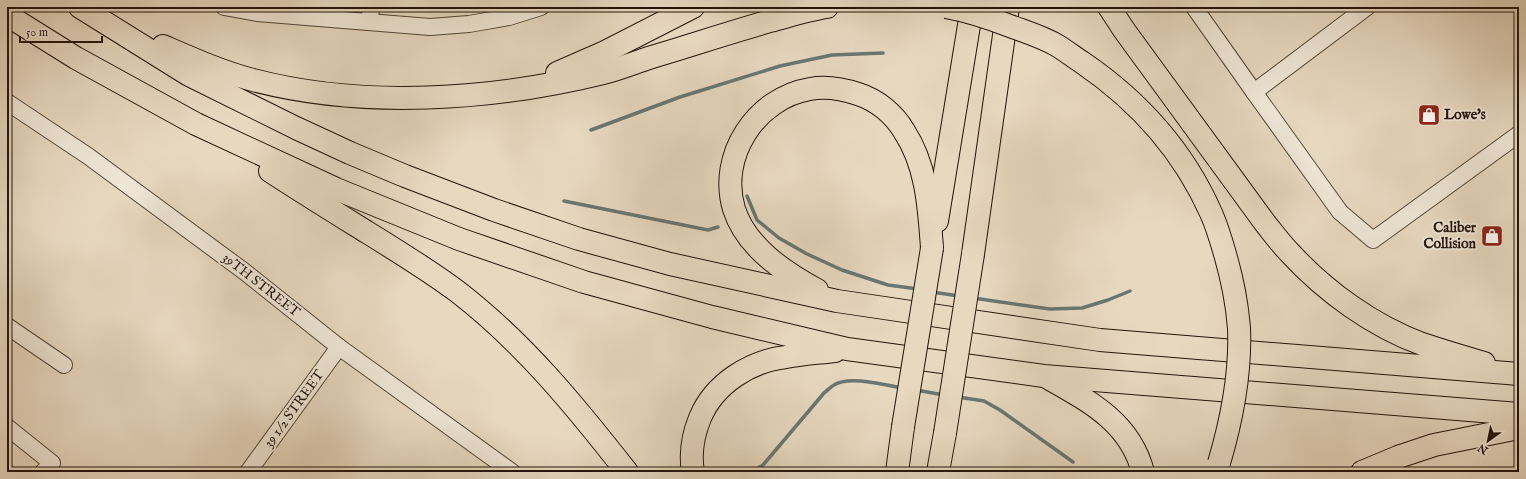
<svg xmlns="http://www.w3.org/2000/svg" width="1526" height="479" font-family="'IM FELL English',serif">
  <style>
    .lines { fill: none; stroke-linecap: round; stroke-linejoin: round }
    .stream { stroke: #687771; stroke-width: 3.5 }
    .minor-casing { stroke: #534538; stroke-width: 18 }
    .highway-casing { stroke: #22140a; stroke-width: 24 }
    .minor { stroke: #efe6d6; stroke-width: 16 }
    .highway { stroke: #e7d8c0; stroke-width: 22 }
    .highway-bridge-casing { stroke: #22140a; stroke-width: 24; stroke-linecap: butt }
    .highway-bridge { stroke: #e7d8c0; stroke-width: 22 }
    .labels { text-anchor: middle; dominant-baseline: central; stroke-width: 4; stroke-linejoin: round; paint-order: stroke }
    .poi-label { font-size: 14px; font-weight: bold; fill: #22140a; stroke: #efe6d6; text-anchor: start }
    .street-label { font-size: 14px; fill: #22140a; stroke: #efe6d6 }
  </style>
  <rect width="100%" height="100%" fill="#e7d8c0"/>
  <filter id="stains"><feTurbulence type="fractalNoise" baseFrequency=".005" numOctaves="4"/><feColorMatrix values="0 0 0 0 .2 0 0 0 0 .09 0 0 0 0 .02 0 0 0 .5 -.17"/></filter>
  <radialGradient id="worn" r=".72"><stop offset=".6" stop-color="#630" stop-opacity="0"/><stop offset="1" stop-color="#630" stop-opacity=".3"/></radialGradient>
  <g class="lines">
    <g class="stream">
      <path d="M 591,130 L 680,97 L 780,66 L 832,55 L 883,53"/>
      <path d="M 747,196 L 757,220 L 779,238 L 807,254 L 842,270 L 888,285 L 918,289"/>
      <path d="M 564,201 L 708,230 L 718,227"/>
      <path d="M 932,292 L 959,296"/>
      <path d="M 973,298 L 1050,309 L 1082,308 L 1108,300 L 1130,291"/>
      <path d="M 916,390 L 944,395"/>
      <path d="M 958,397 L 984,401 L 1000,410 L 1073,462"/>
      <path d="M 751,472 L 763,465 L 824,393 C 827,391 830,387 834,385 C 849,375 885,385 902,388"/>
    </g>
    <g class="minor-casing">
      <g id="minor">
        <path d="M 224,7 L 257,13 L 430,27 L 469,24 L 509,17 L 541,7"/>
        <path d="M 1194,7 L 1254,92 L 1367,7"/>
        <path d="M 368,22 L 372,7"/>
        <path d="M 1254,92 L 1340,212 L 1373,240 L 1519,134"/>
        <path d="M 7,102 L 88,156 L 245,272 L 339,347 L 512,472"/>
        <path d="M 7,326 L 64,365"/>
        <path d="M 7,427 L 52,463 L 43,472"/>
        <path d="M 248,472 L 339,347"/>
      </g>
    </g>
    <g class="highway-casing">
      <g id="highway">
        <path d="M 80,7 L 189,75 L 296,128 L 350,153 L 405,176 L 494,210 L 579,239 L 670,264 L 837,301 L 1100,340 L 1519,374"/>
        <path d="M 1109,7 L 1124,30 L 1265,223 C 1273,233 1281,244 1290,253 C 1326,292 1373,326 1422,344 C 1443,351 1463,357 1484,363"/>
        <path d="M 7,15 L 76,58 L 196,124 L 336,189 L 459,239 L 584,282 L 712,317 L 847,349 L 1044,376 L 1519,414"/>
        <path d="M 163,46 C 193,59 222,72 253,80 C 364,109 493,100 603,73 C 620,69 636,62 652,57 C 692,45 731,32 770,21 C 789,16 808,10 827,7"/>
        <path d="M 557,73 L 605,52 L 693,7"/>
        <path d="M 270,171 C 299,190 328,208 357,226 C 391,247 426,268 458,292 C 524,343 576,407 627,472"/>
        <path d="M 937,221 L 972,7"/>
        <path d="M 973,254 L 1008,7"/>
        <path d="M 817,290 C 784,272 746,247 734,209 C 718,156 756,98 810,89 C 826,86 843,89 858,94 C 877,100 894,114 904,131 C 927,166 929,207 932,248"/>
        <path d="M 1050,379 C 1092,403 1130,423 1143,472"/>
        <path d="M 693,472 C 690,454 693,435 700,418 C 714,384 750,361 786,357 C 802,354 818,353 835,351"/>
        <path d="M 897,472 L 903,427"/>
        <path d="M 938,472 L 945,433"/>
        <path d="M 1362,472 L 1398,457 L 1434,445 L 1519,428"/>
      </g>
    </g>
    <use href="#minor" class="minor"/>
    <use href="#highway" class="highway"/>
    <g class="highway-bridge-casing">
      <g id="highway-bridge">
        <path d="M 946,7 C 968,11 989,18 1010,26 C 1026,32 1043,37 1058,46 C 1066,51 1074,57 1083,63 C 1140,102 1183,150 1211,213 C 1217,226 1221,240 1225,254 C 1232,278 1237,303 1239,328 C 1241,375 1232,419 1219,463"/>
        <path d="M 903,427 L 932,248"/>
        <path d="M 945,433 L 973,254"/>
      </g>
    </g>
    <use href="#highway-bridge" class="highway-bridge"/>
  </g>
  <defs>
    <g id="shop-square" transform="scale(1.15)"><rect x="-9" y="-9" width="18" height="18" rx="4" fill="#8f2418" stroke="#efe6d6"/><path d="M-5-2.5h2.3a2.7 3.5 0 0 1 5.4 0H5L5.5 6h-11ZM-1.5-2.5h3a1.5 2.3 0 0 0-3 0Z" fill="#fff"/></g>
  </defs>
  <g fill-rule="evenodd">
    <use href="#shop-square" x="1429" y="115"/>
    <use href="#shop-square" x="1492" y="236"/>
  </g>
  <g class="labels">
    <g class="poi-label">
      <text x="1444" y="115">Lowe's</text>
      <text x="1476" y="228" text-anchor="end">Caliber<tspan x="1476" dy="16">Collision</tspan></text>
    </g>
    <g class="street-label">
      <text transform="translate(261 285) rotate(38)">39TH STREET</text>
      <text transform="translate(294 409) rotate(-54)">39 1/2 STREET</text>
    </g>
  </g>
  <rect width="1526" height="479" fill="none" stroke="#e7d8c0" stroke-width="24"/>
  <rect x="8" y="8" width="1510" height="463" fill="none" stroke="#22140a" stroke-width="2"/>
  <rect x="12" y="12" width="1502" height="455" fill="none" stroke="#22140a"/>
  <g transform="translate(1488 441) rotate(213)" stroke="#efe6d6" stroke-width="3" paint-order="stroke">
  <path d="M0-3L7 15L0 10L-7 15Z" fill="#22140a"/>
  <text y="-6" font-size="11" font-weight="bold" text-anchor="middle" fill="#22140a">N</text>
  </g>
  <path d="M20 36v6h82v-6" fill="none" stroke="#22140a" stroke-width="2"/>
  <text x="26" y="36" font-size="12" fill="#22140a" stroke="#efe6d6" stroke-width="3" paint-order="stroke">50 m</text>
  <rect width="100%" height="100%" filter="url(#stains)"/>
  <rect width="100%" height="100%" fill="url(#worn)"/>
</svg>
